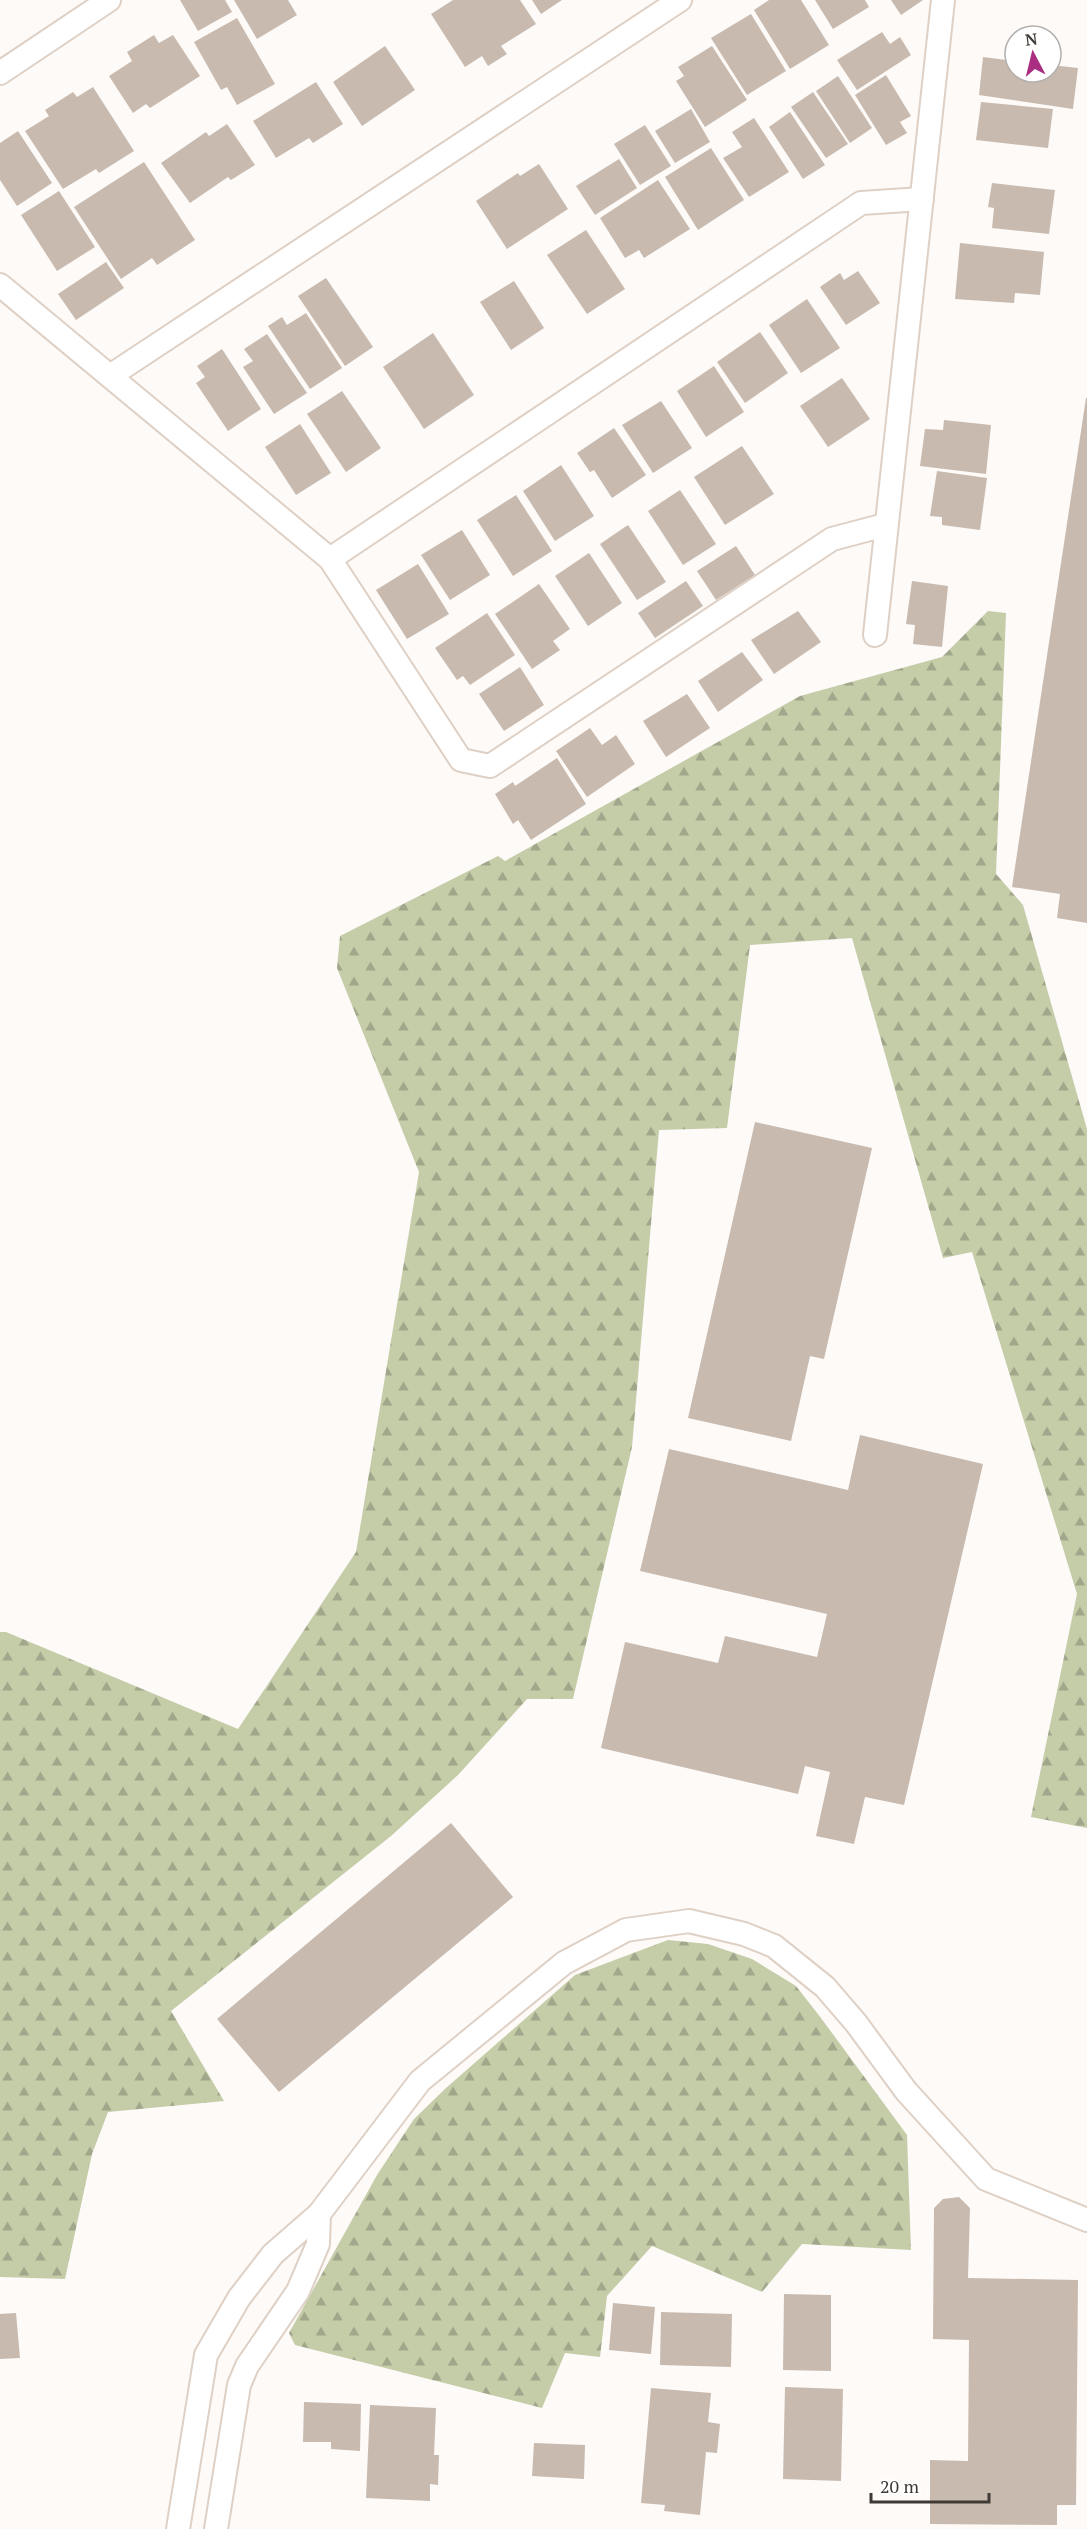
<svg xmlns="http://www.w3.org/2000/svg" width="1087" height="2529" font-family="'PT Serif',serif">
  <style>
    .forest { fill: url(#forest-firs) }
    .building { fill: #c8baaf }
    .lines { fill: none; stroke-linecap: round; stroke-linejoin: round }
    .service-casing { stroke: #ded0c5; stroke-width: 26 }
    .service { stroke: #fff; stroke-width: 22 }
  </style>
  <defs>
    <pattern id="forest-firs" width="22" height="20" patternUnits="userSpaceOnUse" patternTransform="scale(1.5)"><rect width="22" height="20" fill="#c5cca8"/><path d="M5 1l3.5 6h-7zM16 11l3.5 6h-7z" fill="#a1a78a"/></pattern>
  </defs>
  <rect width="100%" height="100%" fill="#fdfaf8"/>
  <g class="forest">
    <path d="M 988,611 L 1006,613 L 996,874 L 1023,905 L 1087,1129 L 1087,1828 L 1031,1817 L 1077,1594 L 972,1252 L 943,1258 L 852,938 L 750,945 L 727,1128 L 659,1130 L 632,1447 L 573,1699 L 527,1699 L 458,1775 L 391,1836 L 171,2011 L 224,2101 L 108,2112 L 92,2154 L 65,2279 L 0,2277 L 0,1632 L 6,1632 L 238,1729 L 356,1552 L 419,1172 L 337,968 L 340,936 L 498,856 L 505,861 L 800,696 L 942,657 Z"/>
    <path d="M 668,1940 L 708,1944 L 752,1959 L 796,1986 L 821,2018 L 907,2135 L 911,2250 L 802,2244 L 762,2292 L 652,2246 L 607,2296 L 600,2357 L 565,2353 L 542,2408 L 295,2345 L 289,2333 L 377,2175 L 414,2119 L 446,2088 L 575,1975 Z"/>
  </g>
  <g class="building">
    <path d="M 180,0 L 225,0 L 232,12 L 198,31 Z"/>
    <path d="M 234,0 L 288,0 L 297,15 L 257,39 Z"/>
    <path d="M 453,0 L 520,0 L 536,24 L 501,46 L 507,54 L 488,66 L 482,56 L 465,67 L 431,14 Z"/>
    <path d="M 532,0 L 562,0 L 541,14 Z"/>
    <path d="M 769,0 L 801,0 L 829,45 L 790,69 L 754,10 Z"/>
    <path d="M 815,0 L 865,0 L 869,7 L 833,29 Z"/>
    <path d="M 891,0 L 923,0 L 901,15 Z"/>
    <path d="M 751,14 L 786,71 L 747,95 L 711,38 Z"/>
    <path d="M 237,18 L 275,84 L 237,105 L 227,87 L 221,90 L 194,42 Z"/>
    <path d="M 882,32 L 890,44 L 900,37 L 911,55 L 857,90 L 837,60 Z"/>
    <path d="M 154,35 L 159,43 L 173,35 L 200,76 L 150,108 L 146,104 L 133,113 L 109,76 L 132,61 L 127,52 Z"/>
    <path d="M 385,46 L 415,90 L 362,126 L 333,82 Z"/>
    <path d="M 712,46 L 747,100 L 705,127 L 676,81 L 684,76 L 678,67 Z"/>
    <path d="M 983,57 L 1015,61 L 1015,72 L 1051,72 L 1051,65 L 1078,68 L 1073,109 L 979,95 Z"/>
    <path d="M 886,75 L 911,116 L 900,122 L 907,133 L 886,145 L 855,95 Z"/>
    <path d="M 838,76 L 872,128 L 850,143 L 816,91 Z"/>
    <path d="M 316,82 L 343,124 L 313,143 L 309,138 L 276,158 L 253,121 Z"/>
    <path d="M 93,87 L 134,151 L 99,173 L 96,169 L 63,189 L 25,131 L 49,116 L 45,110 L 73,92 L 77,97 Z"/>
    <path d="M 813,92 L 848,144 L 826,158 L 791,107 Z"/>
    <path d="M 981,102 L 1053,109 L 1048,148 L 976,140 Z"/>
    <path d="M 691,109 L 710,142 L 675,163 L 655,131 Z"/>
    <path d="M 790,112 L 825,165 L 803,179 L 769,127 Z"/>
    <path d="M 754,118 L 789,172 L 749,197 L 723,158 L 742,147 L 732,132 Z"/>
    <path d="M 227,124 L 255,165 L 231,180 L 228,177 L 190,203 L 161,163 L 206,132 L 209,136 Z"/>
    <path d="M 645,125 L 671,166 L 640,185 L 614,144 Z"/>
    <path d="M 18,131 L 52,183 L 17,206 L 0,180 L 0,143 Z"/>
    <path d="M 711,148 L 744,200 L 698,230 L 665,177 Z"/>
    <path d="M 619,159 L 637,188 L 595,215 L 576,186 Z"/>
    <path d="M 144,162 L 195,240 L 157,265 L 152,258 L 121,279 L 74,207 Z"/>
    <path d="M 539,164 L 568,209 L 507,249 L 476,201 L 518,173 L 520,176 Z"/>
    <path d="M 658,180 L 690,229 L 644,258 L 639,250 L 625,258 L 600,218 Z"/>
    <path d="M 992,183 L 1055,190 L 1049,234 L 992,228 L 994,208 L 988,207 Z"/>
    <path d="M 59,191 L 95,247 L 57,271 L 21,215 Z"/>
    <path d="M 586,230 L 625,289 L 587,314 L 547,255 Z"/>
    <path d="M 960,243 L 1044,252 L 1040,295 L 1015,293 L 1014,303 L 955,299 Z"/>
    <path d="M 106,262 L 124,288 L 76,320 L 58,294 Z"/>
    <path d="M 858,271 L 880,303 L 846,325 L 820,287 L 840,273 L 844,280 Z"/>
    <path d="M 326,278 L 373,347 L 345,366 L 298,296 Z"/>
    <path d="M 514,281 L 544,328 L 511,350 L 480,302 Z"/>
    <path d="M 807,299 L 840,348 L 801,373 L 769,325 Z"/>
    <path d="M 306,313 L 342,368 L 310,389 L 268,326 L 282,317 L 287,325 Z"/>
    <path d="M 760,332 L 788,373 L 745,403 L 717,362 Z"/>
    <path d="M 433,333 L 474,395 L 424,429 L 383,367 Z"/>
    <path d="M 267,334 L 307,393 L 274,414 L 243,367 L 253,361 L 244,349 Z"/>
    <path d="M 222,349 L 261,409 L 228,431 L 196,383 L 205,377 L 197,366 Z"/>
    <path d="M 714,366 L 744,412 L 706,437 L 677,391 Z"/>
    <path d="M 842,378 L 870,419 L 828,447 L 800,406 Z"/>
    <path d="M 342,391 L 381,448 L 346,472 L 307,414 Z"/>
    <path d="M 1086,398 L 1087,398 L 1087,923 L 1057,918 L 1060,894 L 1012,887 Z"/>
    <path d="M 661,401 L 692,448 L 653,473 L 622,425 Z"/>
    <path d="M 944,420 L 991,425 L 986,474 L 920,466 L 925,429 L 943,430 Z"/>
    <path d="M 300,424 L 331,473 L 296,495 L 265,447 Z"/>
    <path d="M 614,428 L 646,475 L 612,498 L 594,470 L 590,472 L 577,453 Z"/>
    <path d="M 742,446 L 774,494 L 725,525 L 694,477 Z"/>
    <path d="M 561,465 L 594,516 L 555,541 L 523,491 Z"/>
    <path d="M 937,471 L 987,478 L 980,530 L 942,525 L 942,517 L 930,516 Z"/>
    <path d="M 680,490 L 716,544 L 683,565 L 648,511 Z"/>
    <path d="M 516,495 L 552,551 L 513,576 L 477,520 Z"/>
    <path d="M 628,525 L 666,582 L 637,600 L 600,544 Z"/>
    <path d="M 462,530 L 490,575 L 450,600 L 421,555 Z"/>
    <path d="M 736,546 L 755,575 L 716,600 L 697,571 Z"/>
    <path d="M 589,553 L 622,603 L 588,626 L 555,576 Z"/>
    <path d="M 418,564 L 449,614 L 407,639 L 376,590 Z"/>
    <path d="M 686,581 L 703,606 L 655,638 L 638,613 Z"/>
    <path d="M 912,581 L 948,586 L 942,647 L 913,644 L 915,625 L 906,624 Z"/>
    <path d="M 539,584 L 570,629 L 553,641 L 560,650 L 532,669 L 495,614 Z"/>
    <path d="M 798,611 L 821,642 L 774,674 L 751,640 Z"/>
    <path d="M 487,613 L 515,655 L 470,685 L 463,676 L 457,680 L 435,648 Z"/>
    <path d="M 742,652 L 763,680 L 718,712 L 698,681 Z"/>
    <path d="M 520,667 L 544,705 L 504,731 L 479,694 Z"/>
    <path d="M 687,694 L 710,728 L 666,757 L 643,721 Z"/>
    <path d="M 590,728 L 602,745 L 616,735 L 635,764 L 587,797 L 556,751 Z"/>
    <path d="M 557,758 L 586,804 L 531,840 L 518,820 L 513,824 L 495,794 L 513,782 L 515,786 Z"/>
    <path d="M 755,1122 L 872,1148 L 824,1359 L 810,1356 L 791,1441 L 688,1418 Z"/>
    <path d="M 860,1435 L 983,1464 L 904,1805 L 865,1797 L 854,1844 L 816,1836 L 830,1772 L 805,1766 L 798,1794 L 601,1748 L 625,1642 L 718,1663 L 725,1636 L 817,1657 L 827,1614 L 640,1571 L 669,1449 L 848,1490 Z"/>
    <path d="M 451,1823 L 513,1897 L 279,2092 L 217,2019 Z"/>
    <path d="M 959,2197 L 970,2208 L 968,2278 L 1078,2280 L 1076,2505 L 1057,2505 L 1057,2525 L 930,2524 L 930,2460 L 968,2461 L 969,2340 L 933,2339 L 934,2208 L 943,2199 Z"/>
    <path d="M 784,2294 L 831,2295 L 831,2371 L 783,2370 Z"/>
    <path d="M 613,2303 L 655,2307 L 651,2354 L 609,2350 Z"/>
    <path d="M 661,2312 L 732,2314 L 731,2367 L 660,2365 Z"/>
    <path d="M 16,2313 L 20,2358 L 0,2359 L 0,2314 Z"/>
    <path d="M 785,2387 L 843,2389 L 841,2481 L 783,2479 Z"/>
    <path d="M 651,2388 L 711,2393 L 708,2422 L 720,2424 L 717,2453 L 706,2452 L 700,2515 L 664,2511 L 665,2505 L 641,2503 Z"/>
    <path d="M 304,2402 L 361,2404 L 360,2451 L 331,2449 L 331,2442 L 303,2442 Z"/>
    <path d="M 370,2405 L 436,2408 L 434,2455 L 439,2455 L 438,2485 L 430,2484 L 430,2501 L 366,2498 Z"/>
    <path d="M 534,2443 L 585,2445 L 584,2479 L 532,2476 Z"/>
  </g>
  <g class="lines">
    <g class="service-casing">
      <g id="service">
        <path d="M 0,73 L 109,0"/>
        <path d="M 0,285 L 330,559 L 461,760 L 490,766 L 832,539 L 885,525"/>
        <path d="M 110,376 L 680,0"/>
        <path d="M 330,559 L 861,203 L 922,199"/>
        <path d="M 875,635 L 943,0"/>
        <path d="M 178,2529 L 206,2355 L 239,2298 L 273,2254 L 319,2214 L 420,2081 L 564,1963 L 626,1930 L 689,1921 L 744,1934 L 774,1946 L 825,1987 L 856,2023 L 906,2091 L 986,2179 L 1087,2220"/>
        <path d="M 216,2529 L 239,2385 L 247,2366 L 298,2291 L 318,2244 L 319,2214"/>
      </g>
    </g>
    <use href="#service" class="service"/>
  </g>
  <g transform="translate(1033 54) rotate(353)"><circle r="28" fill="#ffffff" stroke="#b2b0ae" stroke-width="1.5"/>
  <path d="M0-4.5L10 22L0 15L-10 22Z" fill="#a92d80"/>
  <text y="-9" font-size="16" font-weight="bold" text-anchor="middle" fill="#3f3a35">N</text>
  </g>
  <path d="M871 2493v9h118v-9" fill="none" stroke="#3f3a35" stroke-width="3"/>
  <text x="880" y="2493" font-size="18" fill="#3f3a35" stroke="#ffffff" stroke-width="4.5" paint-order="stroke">20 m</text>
</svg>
